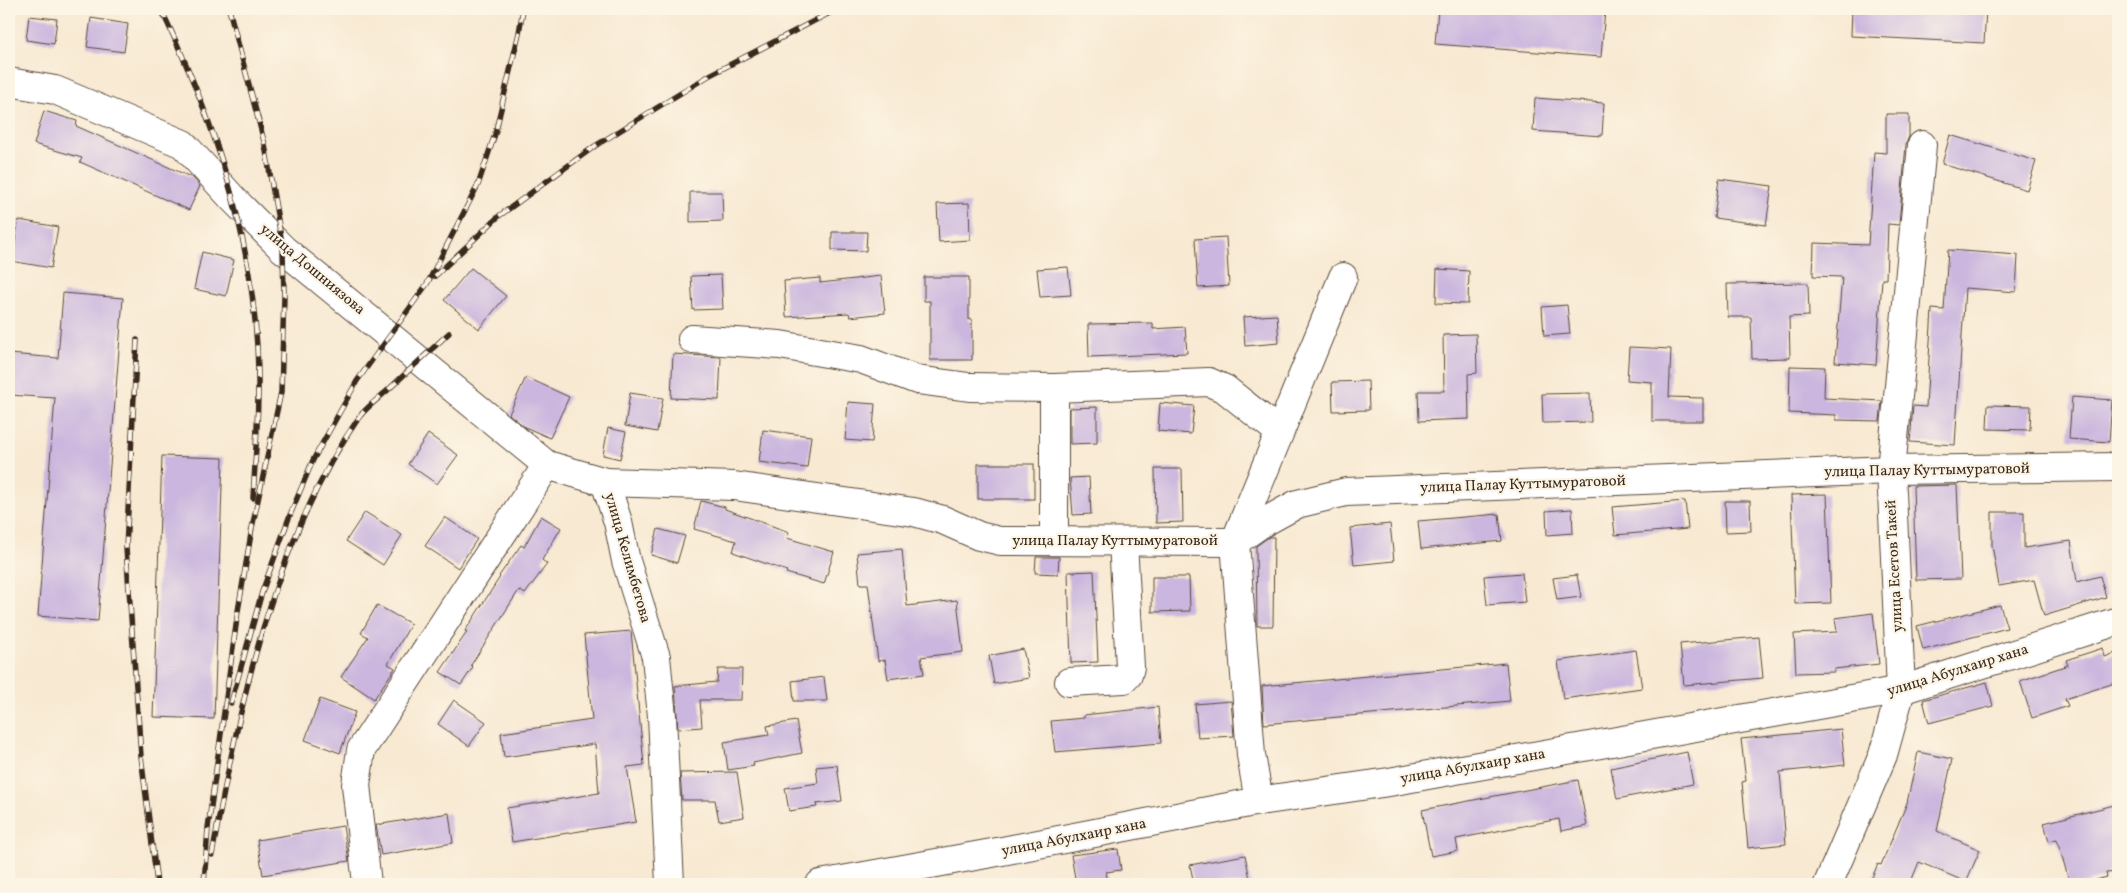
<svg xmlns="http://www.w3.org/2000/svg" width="2127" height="893" font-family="Vollkorn,serif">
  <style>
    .building { fill: #cab6de }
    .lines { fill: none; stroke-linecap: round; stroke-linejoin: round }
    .minor-casing { stroke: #574739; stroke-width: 30 }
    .minor { stroke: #fff; stroke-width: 28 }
    .rail-casing { stroke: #3b2a1e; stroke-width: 5.5 }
    .rail { stroke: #fcf5e5; stroke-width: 4; stroke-dasharray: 11; stroke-linecap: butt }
    .labels { text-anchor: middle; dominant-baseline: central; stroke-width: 4.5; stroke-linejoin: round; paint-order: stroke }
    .street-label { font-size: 15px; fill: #3b2a1e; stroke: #fcf5e5 }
  </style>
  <rect width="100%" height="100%" fill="#fcf5e5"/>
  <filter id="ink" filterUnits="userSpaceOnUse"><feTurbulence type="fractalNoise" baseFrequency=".02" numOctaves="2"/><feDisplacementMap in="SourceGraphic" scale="10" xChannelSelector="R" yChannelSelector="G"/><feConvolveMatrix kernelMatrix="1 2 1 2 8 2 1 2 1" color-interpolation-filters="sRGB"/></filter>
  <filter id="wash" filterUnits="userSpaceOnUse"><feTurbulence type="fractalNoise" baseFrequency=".0096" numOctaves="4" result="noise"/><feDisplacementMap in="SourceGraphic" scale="20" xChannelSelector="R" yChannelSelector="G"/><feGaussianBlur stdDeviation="1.12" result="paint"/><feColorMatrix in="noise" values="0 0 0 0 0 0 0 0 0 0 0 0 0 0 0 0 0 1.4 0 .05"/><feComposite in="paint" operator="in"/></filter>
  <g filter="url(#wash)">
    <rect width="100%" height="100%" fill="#f8e9d2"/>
    <g id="blocks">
      <g class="building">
        <path d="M 1438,9 L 1605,10 L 1601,57 L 1435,44 Z"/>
        <path d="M 1852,9 L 1986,9 L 1984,43 L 1851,36 Z"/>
        <path d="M 29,16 L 57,19 L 54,44 L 26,40 Z"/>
        <path d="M 91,18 L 128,24 L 124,52 L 87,47 Z"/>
        <path d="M 1535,98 L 1604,103 L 1602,136 L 1533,131 Z"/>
        <path d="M 44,111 L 77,121 L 76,126 L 193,178 L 200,186 L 189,210 L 80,162 L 82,158 L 34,144 Z"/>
        <path d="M 1886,114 L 1909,114 L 1909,136 L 1906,144 L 1899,225 L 1888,224 L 1886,279 L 1882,279 L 1876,365 L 1835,362 L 1842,277 L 1813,276 L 1814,243 L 1868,245 L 1874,152 L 1886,153 Z"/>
        <path d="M 1950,135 L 2036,161 L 2027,190 L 1942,164 Z"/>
        <path d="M 1719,179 L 1772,186 L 1766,225 L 1714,218 Z"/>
        <path d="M 690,192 L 722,192 L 723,221 L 690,222 Z"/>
        <path d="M 969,203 L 970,240 L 939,242 L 937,204 Z"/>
        <path d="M 19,220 L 58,227 L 51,268 L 11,261 Z"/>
        <path d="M 832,232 L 867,232 L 866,251 L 832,250 Z"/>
        <path d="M 1226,237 L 1229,286 L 1198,288 L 1195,239 Z"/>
        <path d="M 1948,250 L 2018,255 L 2016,292 L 1965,288 L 1955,445 L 1910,442 L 1913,406 L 1926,407 L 1932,309 L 1944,310 Z"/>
        <path d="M 202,252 L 234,260 L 226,296 L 194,289 Z"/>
        <path d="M 1068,267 L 1071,295 L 1040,297 L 1037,269 Z"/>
        <path d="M 471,268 L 506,296 L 479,329 L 444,300 Z"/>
        <path d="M 1437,269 L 1469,271 L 1468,304 L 1436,303 Z"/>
        <path d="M 721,275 L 723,309 L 693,310 L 691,276 Z"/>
        <path d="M 881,276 L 885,313 L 850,317 L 849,313 L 786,317 L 784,281 L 820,278 L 820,283 Z"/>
        <path d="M 924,277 L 969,277 L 969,320 L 972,320 L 972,360 L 930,360 L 930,301 L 924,301 Z"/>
        <path d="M 1808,283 L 1809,316 L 1789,317 L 1790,358 L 1752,359 L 1751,317 L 1728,317 L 1727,284 Z"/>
        <path d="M 63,293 L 123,298 L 98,621 L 38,616 L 55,398 L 9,395 L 9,354 L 58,358 Z"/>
        <path d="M 1567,305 L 1570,334 L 1544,336 L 1542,307 Z"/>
        <path d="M 1277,315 L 1279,343 L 1245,346 L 1243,317 Z"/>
        <path d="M 1153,323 L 1153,329 L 1185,327 L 1187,353 L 1089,357 L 1088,324 Z"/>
        <path d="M 1476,334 L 1477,373 L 1468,374 L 1469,419 L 1419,421 L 1418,391 L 1444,391 L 1443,335 Z"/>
        <path d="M 1629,347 L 1671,349 L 1669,397 L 1703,398 L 1703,421 L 1652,421 L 1652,382 L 1627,380 Z"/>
        <path d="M 673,354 L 721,357 L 719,400 L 671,398 Z"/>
        <path d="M 1790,366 L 1825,367 L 1824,398 L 1882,401 L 1880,421 L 1836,420 L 1836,415 L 1789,413 Z"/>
        <path d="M 526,377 L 569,397 L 550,438 L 525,427 L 509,414 Z"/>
        <path d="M 1368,381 L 1369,410 L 1333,411 L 1332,382 Z"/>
        <path d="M 630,393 L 663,398 L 657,432 L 625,426 Z"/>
        <path d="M 1590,393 L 1591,422 L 1543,423 L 1542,394 Z"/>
        <path d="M 2072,397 L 2112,400 L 2109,442 L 2069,439 Z"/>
        <path d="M 848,402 L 875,404 L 872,442 L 845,440 Z"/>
        <path d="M 1160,403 L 1194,406 L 1191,434 L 1158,431 Z"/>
        <path d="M 1988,405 L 2031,406 L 2030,430 L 1987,429 Z"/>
        <path d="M 1097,407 L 1097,443 L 1070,444 L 1070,408 Z"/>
        <path d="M 608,428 L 626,432 L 620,459 L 603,455 Z"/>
        <path d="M 763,430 L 811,436 L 807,468 L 759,462 Z"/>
        <path d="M 428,434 L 458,455 L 437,484 L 408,464 Z"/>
        <path d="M 162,456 L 223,458 L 214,719 L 153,717 Z"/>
        <rect x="978" y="464" width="56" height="35"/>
        <path d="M 1155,469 L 1182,469 L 1183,522 L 1156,523 Z"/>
        <path d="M 1089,477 L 1091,514 L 1073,515 L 1070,478 Z"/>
        <path d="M 1957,485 L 1961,579 L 1916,580 L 1913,486 Z"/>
        <path d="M 1827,494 L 1831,603 L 1795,604 L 1791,495 Z"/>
        <path d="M 701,501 L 725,507 L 725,509 L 789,532 L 787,538 L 834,552 L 824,584 L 786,573 L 787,571 L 733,552 L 736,541 L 694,529 Z"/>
        <path d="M 1685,501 L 1688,529 L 1615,535 L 1612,507 Z"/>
        <path d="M 1725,501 L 1750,501 L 1751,531 L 1726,532 Z"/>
        <path d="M 1572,509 L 1573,533 L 1547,535 L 1546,511 Z"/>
        <path d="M 365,512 L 402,535 L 383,565 L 346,541 Z"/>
        <path d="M 1992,512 L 2024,512 L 2024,548 L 2071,541 L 2077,582 L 2100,576 L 2106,597 L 2044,616 L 2034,580 L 1999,586 L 1992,545 Z"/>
        <path d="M 1499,514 L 1502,541 L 1421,549 L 1418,521 Z"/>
        <path d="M 541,516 L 561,528 L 542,560 L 547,564 L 525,594 L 519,590 L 471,665 L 473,667 L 461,685 L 440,672 L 467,632 L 465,631 L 500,577 L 499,576 L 521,545 L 524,547 Z"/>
        <path d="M 445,517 L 477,539 L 458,568 L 425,546 Z"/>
        <path d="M 1390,524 L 1394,561 L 1354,565 L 1350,528 Z"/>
        <path d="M 658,529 L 685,536 L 677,563 L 651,555 Z"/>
        <path d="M 1269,537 L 1274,537 L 1273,626 L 1257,626 L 1256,546 Z"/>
        <path d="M 902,549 L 907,606 L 957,600 L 963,652 L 921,657 L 924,674 L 888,679 L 885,660 L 878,661 L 868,584 L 860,584 L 857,553 Z"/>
        <path d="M 1036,557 L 1059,557 L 1058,574 L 1035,573 Z"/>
        <path d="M 1094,571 L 1098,662 L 1071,663 L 1068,572 Z"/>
        <path d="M 1522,573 L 1525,602 L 1487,605 L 1484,576 Z"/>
        <path d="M 1577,575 L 1581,597 L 1557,600 L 1553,578 Z"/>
        <path d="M 1152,577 L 1189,577 L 1190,611 L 1152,612 Z"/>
        <path d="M 377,605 L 411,624 L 388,664 L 395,668 L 374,699 L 341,677 L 368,637 L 361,633 Z"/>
        <path d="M 2000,605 L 2007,628 L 1923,650 L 1917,626 Z"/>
        <path d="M 1873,613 L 1879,664 L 1834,669 L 1834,672 L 1796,673 L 1794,634 L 1837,632 L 1835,618 Z"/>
        <path d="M 631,631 L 644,765 L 627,767 L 636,822 L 512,842 L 507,808 L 599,793 L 595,744 L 504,757 L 501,733 L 592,720 L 584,635 Z"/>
        <path d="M 1759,637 L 1763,678 L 1684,685 L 1680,644 Z"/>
        <path d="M 2103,648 L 2105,657 L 2118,652 L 2118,682 L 2065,699 L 2068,706 L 2032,718 L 2020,681 L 2068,665 L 2066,660 Z"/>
        <path d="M 1023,649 L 1029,678 L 994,684 L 989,656 Z"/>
        <path d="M 1636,650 L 1642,688 L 1563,699 L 1558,661 Z"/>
        <path d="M 1506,663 L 1510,701 L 1264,724 L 1262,686 Z"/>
        <path d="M 718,669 L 742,669 L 741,700 L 700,700 L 702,727 L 678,729 L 675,686 L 717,682 Z"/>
        <path d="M 824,677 L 827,701 L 794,701 L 792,681 Z"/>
        <path d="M 1987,682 L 1993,706 L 1929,723 L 1923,700 Z"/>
        <path d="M 320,699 L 355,712 L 340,753 L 305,740 Z"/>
        <path d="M 454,700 L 486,722 L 469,746 L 438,724 Z"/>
        <path d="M 1231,701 L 1234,736 L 1198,738 L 1195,704 Z"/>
        <path d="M 1158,707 L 1161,743 L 1055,752 L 1051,721 L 1084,718 L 1084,715 Z"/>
        <path d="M 796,721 L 802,753 L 753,763 L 754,766 L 728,770 L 724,742 L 769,735 L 767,726 Z"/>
        <path d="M 1841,729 L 1845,765 L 1780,772 L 1786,844 L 1748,848 L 1742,782 L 1746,781 L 1741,739 Z"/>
        <path d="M 1687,752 L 1693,784 L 1617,799 L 1611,768 Z"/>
        <path d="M 1918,752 L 1952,759 L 1937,831 L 1980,850 L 1966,882 L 1919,862 L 1910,884 L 1869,884 L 1878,864 L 1881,865 L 1907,803 Z"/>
        <path d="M 837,765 L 842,801 L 816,804 L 817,807 L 789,811 L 785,788 L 818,783 L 816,767 Z"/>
        <path d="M 737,772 L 744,817 L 719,821 L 715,800 L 682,800 L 680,773 Z"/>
        <path d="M 1578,780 L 1587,826 L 1561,831 L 1559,819 L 1456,839 L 1458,851 L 1431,856 L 1422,810 Z"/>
        <path d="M 2118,804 L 2118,872 L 2106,873 L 2107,877 L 2082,884 L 2070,884 L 2057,839 L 2049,841 L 2044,823 Z"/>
        <path d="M 449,813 L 453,843 L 381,855 L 376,825 Z"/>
        <path d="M 343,826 L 349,861 L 263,875 L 257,840 Z"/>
        <path d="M 1118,849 L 1121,870 L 1106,872 L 1108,884 L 1076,884 L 1071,855 Z"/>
        <path d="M 1245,855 L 1251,884 L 1194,884 L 1190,865 Z"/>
      </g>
    </g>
  </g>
  <g filter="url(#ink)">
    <use href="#blocks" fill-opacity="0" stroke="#574739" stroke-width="1"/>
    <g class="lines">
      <g class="minor-casing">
        <g id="minor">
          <path d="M 9,82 L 55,90 L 183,144 L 234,200 L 283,249 L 547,465 L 605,482"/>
          <path d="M 692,339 L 780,345 L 861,359 L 917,380 L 969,387 L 1054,388 L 1209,382 L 1225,389 L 1278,431"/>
          <path d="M 1054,541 L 1054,388"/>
          <path d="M 1069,682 L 1124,679 L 1128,675 L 1130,667 L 1123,542"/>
          <path d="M 1259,801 L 1251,755 L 1235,542 L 1343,277"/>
          <path d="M 367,884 L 356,785 L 361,750 L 547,465"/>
          <path d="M 670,884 L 662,716 L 656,657 L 626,561 L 618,522 L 605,482 L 734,486 L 914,512 L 943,520 L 979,536 L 1000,541 L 1235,542 L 1259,525 L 1297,504 L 1346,492 L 1891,470 L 2118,467"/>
          <path d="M 820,884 L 992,853 L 1259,801 L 1389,782 L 1901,690 L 2118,621"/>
          <path d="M 1828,884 L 1883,755 L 1901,690 L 1891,470 L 1922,145"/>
        </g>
      </g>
      <use href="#minor" class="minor"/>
      <g class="rail-casing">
        <g id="rail">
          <path d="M 161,9 C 212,116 250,226 257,346 C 260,396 256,447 253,498"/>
          <path d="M 435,276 L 499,216 L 595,146 L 710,75 L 837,9"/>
          <path d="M 137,340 L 126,548 L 141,756 L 157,884"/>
          <path d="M 231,703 L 262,592 L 290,515 L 313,460 L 357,381 L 427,284 L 478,185 L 495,134 L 519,33 L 523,9"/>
          <path d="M 212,855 C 239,708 273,540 360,416 C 367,407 379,398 388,390 C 408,371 429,352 449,333"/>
          <path d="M 204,884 L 208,828 L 238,611 L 252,528 L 281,392 L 284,297 L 283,249 L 265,145 L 229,9"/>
        </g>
      </g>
      <use href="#rail" class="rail"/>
    </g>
  </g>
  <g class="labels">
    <g class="street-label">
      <text transform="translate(312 270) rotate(40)">улица Дошниязова</text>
      <text transform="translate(1927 471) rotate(-1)">улица Палау Куттымуратовой</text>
      <text transform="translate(1523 485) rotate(-2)">улица Палау Куттымуратовой</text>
      <text x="1115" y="541">улица Палау Куттымуратовой</text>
      <text transform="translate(627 558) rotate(74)">улица Келимбетова</text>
      <text transform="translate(1895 566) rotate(-93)">улица Есетов Такей</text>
      <text transform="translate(1958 671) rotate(-17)">улица Абулхаир хана</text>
      <text transform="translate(1473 767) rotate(-10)">улица Абулхаир хана</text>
      <text transform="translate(1074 838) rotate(-11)">улица Абулхаир хана</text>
    </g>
  </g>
  <rect width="2127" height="893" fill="none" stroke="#fcf5e5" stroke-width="30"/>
</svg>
